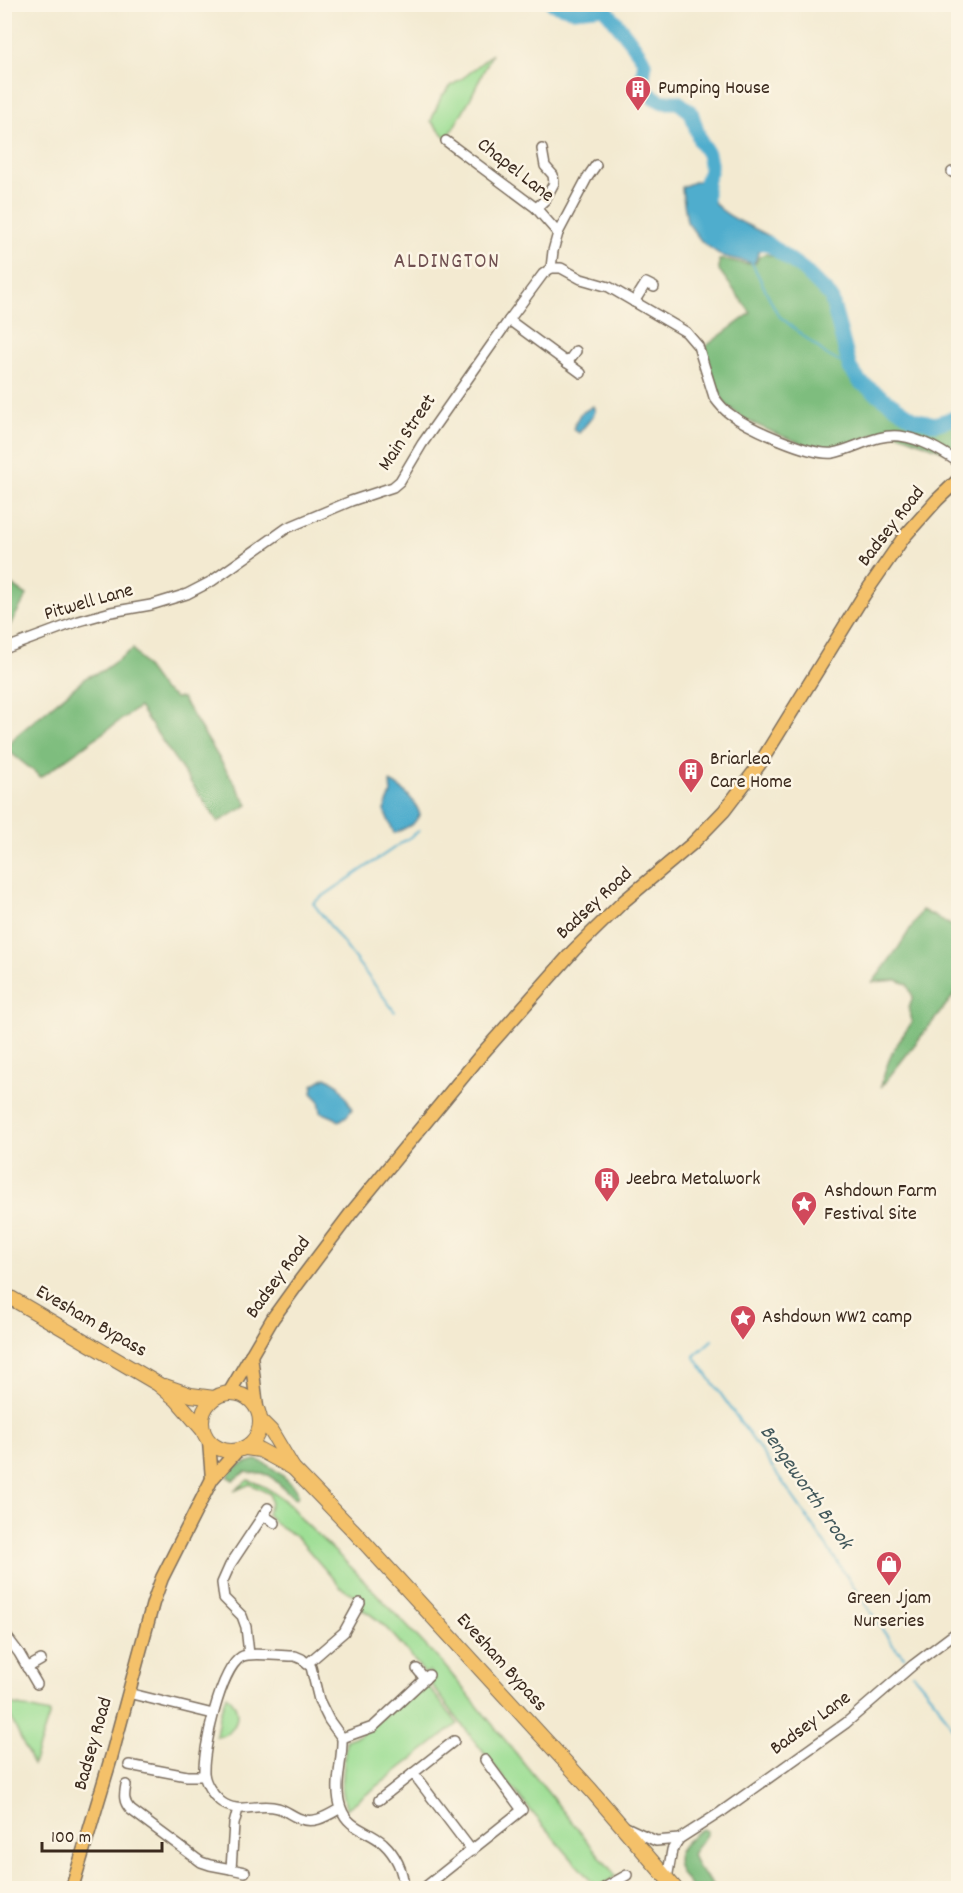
<svg xmlns="http://www.w3.org/2000/svg" width="963" height="1893" font-family="Dekko,sans-serif">
  <style>
    .green { fill: #9dde94; stroke: #6c8459; stroke-width: 1.5 }
    .forest { fill: #7ebd7e; stroke: #5c744e; stroke-width: 1.5 }
    .water { fill: #4fadcd; stroke: #456c76; stroke-width: 1.5 }
    .lines { fill: none; stroke-linecap: round; stroke-linejoin: round }
    .stream { stroke: #4fadcd; stroke-width: 2 }
    .river { stroke: #4fadcd; stroke-width: 15 }
    .minor-casing { stroke: #7b6d5d; stroke-width: 12 }
    .major-casing { stroke: #7b6d5d; stroke-width: 15 }
    .highway-casing { stroke: #7b6d5d; stroke-width: 16 }
    .minor { stroke: #fff; stroke-width: 9 }
    .major { stroke: #f4c16a; stroke-width: 12 }
    .highway { stroke: #f4c16a; stroke-width: 14 }
    .labels { text-anchor: middle; dominant-baseline: central; stroke-width: 5; stroke-linejoin: round; paint-order: stroke }
    .poi-label { font-size: 20px; fill: #3b2a1e; stroke: #fcf5e5; text-anchor: start }
    .street-label { font-size: 20px; fill: #3b2a1e; stroke: #fcf5e5 }
    .water-label { font-size: 21px; font-style: italic; fill: #42585b; stroke: #fcf5e5 }
    .quarter-label { font-size: 22px; letter-spacing: 1.5px; fill: #715152; stroke: #fcf5e5 }
  </style>
  <rect width="100%" height="100%" fill="#fcf5e5"/>
  <filter id="ink" filterUnits="userSpaceOnUse"><feTurbulence type="fractalNoise" baseFrequency=".0167" numOctaves="2"/><feDisplacementMap in="SourceGraphic" scale="12" xChannelSelector="R" yChannelSelector="G"/><feConvolveMatrix kernelMatrix="1 2 1 2 8 2 1 2 1" color-interpolation-filters="sRGB"/></filter>
  <filter id="wash" filterUnits="userSpaceOnUse"><feTurbulence type="fractalNoise" baseFrequency=".008" numOctaves="4" result="noise"/><feDisplacementMap in="SourceGraphic" scale="24" xChannelSelector="R" yChannelSelector="G"/><feGaussianBlur stdDeviation="1.35" result="paint"/><feColorMatrix in="noise" values="0 0 0 0 0 0 0 0 0 0 0 0 0 0 0 0 0 1.4 0 .05"/><feComposite in="paint" operator="in"/></filter>
  <g filter="url(#wash)">
    <rect width="100%" height="100%" fill="#f3ead1"/>
    <g class="green">
      <path d="M 492,54 L 470,99 L 447,139 L 431,121 L 441,97 L 451,86 L 467,75 Z"/>
      <path d="M 248,1480 C 270,1487 289,1502 303,1521 L 352,1568 L 444,1665 L 616,1876 L 597,1888 C 538,1821 482,1753 429,1681 L 433,1677 L 429,1671 L 425,1674 C 407,1651 386,1622 360,1608 L 363,1600 L 341,1588 L 297,1537 L 276,1524 L 267,1514 L 271,1503 L 270,1494 L 250,1484 L 234,1491 Z"/>
      <path d="M 425,1682 L 458,1724 C 420,1752 385,1782 346,1809 L 342,1787 L 346,1740 L 360,1735 Z"/>
      <path d="M 226,1695 C 244,1707 239,1736 216,1736 L 219,1717 Z"/>
      <path d="M 5,1703 L 50,1713 L 33,1765 L 5,1705 Z"/>
    </g>
    <g class="forest">
      <path d="M 766,254 L 779,258 L 800,274 L 825,300 L 831,321 L 842,341 L 850,368 L 860,382 L 914,419 L 935,424 L 958,417 L 958,457 L 892,431 L 875,434 L 841,448 L 815,448 L 777,434 L 746,420 L 727,406 L 712,382 L 702,349 L 751,313 L 719,270 L 719,260 C 732,258 744,267 756,263 L 759,256 Z"/>
      <path d="M 5,581 L 27,595 L 5,634 Z"/>
      <path d="M 133,649 L 162,689 L 175,698 L 182,698 L 248,805 L 218,822 L 139,707 L 41,777 L 6,749 L 17,735 L 87,677 L 102,671 Z"/>
      <path d="M 922,910 L 958,929 L 958,990 L 881,1087 C 888,1056 894,1048 912,1022 L 909,1007 L 913,997 L 907,984 L 897,980 L 873,982 L 899,947 Z"/>
      <path d="M 256,1460 C 269,1463 294,1483 299,1495 L 296,1498 L 292,1496 L 269,1475 L 245,1472 L 233,1480 L 228,1477 C 232,1466 245,1463 256,1460 Z"/>
      <path d="M 703,1829 L 707,1831 C 706,1839 695,1847 692,1855 L 698,1868 L 716,1888 L 692,1888 C 678,1872 669,1857 688,1840 C 693,1835 697,1831 703,1829 Z"/>
    </g>
    <g class="water">
      <path d="M 696,181 L 701,181 L 711,186 L 709,195 C 721,217 748,224 769,236 L 765,249 L 759,250 L 755,262 L 752,263 L 722,256 L 702,242 L 687,222 L 682,190 L 682,187 Z"/>
      <path d="M 593,406 L 595,411 L 593,416 L 579,433 L 573,429 L 580,414 Z"/>
      <path d="M 390,782 C 403,788 416,801 420,815 L 413,824 L 396,833 L 394,833 L 384,810 L 391,794 Z"/>
      <path d="M 326,1077 L 339,1085 L 352,1109 L 347,1116 L 339,1121 L 335,1118 L 321,1112 L 319,1100 L 312,1093 L 313,1085 Z"/>
    </g>
    <g class="lines">
      <g class="stream">
        <path d="M 751,261 L 778,315 L 827,355 L 850,368"/>
        <path d="M 395,1012 L 313,903 L 419,831"/>
        <path d="M 712,1340 L 694,1356 L 805,1514 L 892,1644 L 904,1657"/>
        <path d="M 913,1674 L 937,1703 L 958,1737"/>
      </g>
      <g class="river">
        <path d="M 553,4 L 574,10 L 604,7 C 611,17 644,56 644,63 C 645,71 642,79 642,87 L 653,97 L 663,102 L 678,102 L 691,112 L 700,141 L 708,154 L 710,163 L 710,172 L 706,182 L 706,203"/>
        <path d="M 747,243 L 767,243 L 804,270 L 831,297 L 850,368 L 860,382 L 914,419 L 935,424 L 958,417"/>
      </g>
    </g>
  </g>
  <g filter="url(#ink)">
    <g class="lines">
      <g class="minor-casing">
        <g id="minor">
          <path d="M 446,141 L 536,208 L 558,233"/>
          <path d="M 952,172 L 958,174"/>
          <path d="M 536,208 L 545,200 L 554,183 L 553,175 L 545,166 L 542,149"/>
          <path d="M 551,268 L 561,268 L 581,279 L 609,287 L 686,332 L 698,346 L 714,397 C 719,404 724,410 730,414 C 749,428 810,456 833,453 C 855,449 877,433 900,436 C 922,439 940,450 958,462"/>
          <path d="M 551,268 L 553,251 L 558,233 L 587,178 L 596,165"/>
          <path d="M 634,302 L 646,283 L 654,287"/>
          <path d="M 509,320 L 581,373"/>
          <path d="M 567,363 L 576,351"/>
          <path d="M 4,649 L 79,621 L 111,612 L 151,605 L 187,594 L 212,581 L 287,528 L 351,501 L 393,487 L 400,481 L 422,444 L 509,320 L 543,274 L 551,268"/>
          <path d="M 263,1515 L 275,1523"/>
          <path d="M 4,1633 L 19,1653 L 37,1684"/>
          <path d="M 249,1654 L 246,1627 L 242,1616 L 224,1598 L 222,1583 L 230,1565 L 268,1508"/>
          <path d="M 307,1664 L 344,1632 L 360,1603"/>
          <path d="M 27,1668 L 41,1660"/>
          <path d="M 417,1669 L 425,1679"/>
          <path d="M 128,1693 L 213,1714"/>
          <path d="M 342,1738 L 373,1727 L 429,1675"/>
          <path d="M 129,1765 L 187,1776 L 204,1776"/>
          <path d="M 413,1773 L 472,1851"/>
          <path d="M 126,1785 C 124,1795 123,1802 131,1810 L 201,1862 L 210,1865 L 231,1869"/>
          <path d="M 379,1800 L 454,1741"/>
          <path d="M 341,1808 C 327,1816 314,1825 298,1818 C 291,1815 285,1810 278,1808 C 257,1802 238,1816 220,1801 C 212,1794 205,1783 204,1773 C 203,1749 220,1670 241,1657 C 250,1651 282,1657 295,1656 L 302,1659 L 311,1667 L 319,1700 L 329,1720 L 342,1738 C 343,1761 333,1786 341,1808 C 348,1829 368,1830 383,1843 C 396,1855 403,1871 404,1888"/>
          <path d="M 238,1809 L 234,1824 L 231,1869 L 245,1872"/>
          <path d="M 626,1827 L 656,1841 L 679,1839 L 721,1812 L 846,1723 L 913,1665 L 958,1631"/>
          <path d="M 667,1879 L 672,1850 L 679,1839"/>
          <path d="M 424,1888 L 522,1810 L 485,1760"/>
          <path d="M 604,1888 L 627,1875"/>
        </g>
      </g>
      <g class="major-casing">
        <g id="major">
          <path d="M 251,1355 L 257,1407"/>
          <path d="M 229,1393 L 273,1318 L 299,1282 L 351,1213 L 481,1055 L 574,950 L 624,901 L 692,844 L 724,811 L 759,765 L 864,595 L 904,537 L 937,500 L 958,480"/>
          <path d="M 209,1442 L 212,1479"/>
          <path d="M 72,1888 L 111,1758 L 153,1603 L 162,1578 L 212,1479 L 237,1451"/>
        </g>
      </g>
      <g class="highway-casing">
        <g id="highway">
          <path d="M 4,1294 L 158,1384 L 176,1399 L 202,1429"/>
          <path d="M 165,1386 L 191,1395 L 214,1398"/>
          <circle cx="231" cy="1422" r="29"/>
          <path d="M 261,1421 L 271,1431 L 293,1468 L 352,1529 L 591,1790 L 675,1888"/>
          <path d="M 246,1448 L 260,1450 L 293,1468"/>
        </g>
      </g>
      <use href="#minor" class="minor"/>
      <use href="#major" class="major"/>
      <use href="#highway" class="highway"/>
    </g>
  </g>
  <defs>
    <g id="building-pin" transform="scale(1.35)"><path d="M0 17L-7.5 6A9.5 9.5 0 1 1 7.5 6Z" fill="#d1495b" stroke="#fcf5e5"/><path d="M-4-6H4V6H1V3H-1V6H-4ZM-2.5-4.3h1.7v1.8h-1.7ZM.8-4.3h1.7v1.8H.8ZM-2.5-1h1.7V.8h-1.7ZM.8-1h1.7V.8H.8Z" fill="#fff"/></g>
    <g id="sight-pin" transform="scale(1.35)"><path d="M0 17L-7.5 6A9.5 9.5 0 1 1 7.5 6Z" fill="#d1495b" stroke="#fcf5e5"/><path d="M0-6L1.8-2.2L6-1.7L2.9 1.2L3.7 5.4L0 3.3L-3.7 5.4L-2.9 1.2L-6-1.7L-1.8-2.2Z" fill="#fff"/></g>
    <g id="shop-pin" transform="scale(1.35)"><path d="M0 17L-7.5 6A9.5 9.5 0 1 1 7.5 6Z" fill="#d1495b" stroke="#fcf5e5"/><path d="M-5-2.5h2.3a2.7 3.5 0 0 1 5.4 0H5L5.5 6h-11ZM-1.5-2.5h3a1.5 2.3 0 0 0-3 0Z" fill="#fff"/></g>
  </defs>
  <g fill-rule="evenodd">
    <use href="#building-pin" x="638" y="89"/>
    <use href="#building-pin" x="691" y="771"/>
    <use href="#building-pin" x="607" y="1180"/>
    <use href="#sight-pin" x="804" y="1204"/>
    <use href="#sight-pin" x="743" y="1318"/>
    <use href="#shop-pin" x="889" y="1564"/>
  </g>
  <g class="labels">
    <g class="poi-label">
      <text x="658" y="89">Pumping House</text>
      <text x="710" y="760">Briarlea<tspan x="710" dy="23">Care Home</tspan></text>
      <text x="626" y="1180">Jeebra Metalwork</text>
      <text x="824" y="1192">Ashdown Farm<tspan x="824" dy="23">Festival Site</tspan></text>
      <text x="762" y="1318">Ashdown WW2 camp</text>
      <text x="889" y="1599" text-anchor="middle">Green Jjam<tspan x="889" dy="23">Nurseries</tspan></text>
    </g>
    <g class="street-label">
      <text transform="translate(515 171) rotate(38)">Chapel Lane</text>
      <text transform="translate(408 433) rotate(-56)">Main Street</text>
      <text transform="translate(892 527) rotate(-52)">Badsey Road</text>
      <text transform="translate(89 603) rotate(-16)">Pitwell Lane</text>
      <text transform="translate(595 904) rotate(-43)">Badsey Road</text>
      <text transform="translate(279 1278) rotate(-54)">Badsey Road</text>
      <text transform="translate(91 1322) rotate(30)">Evesham Bypass</text>
      <text transform="translate(501 1663) rotate(48)">Evesham Bypass</text>
      <text transform="translate(811 1724) rotate(-36)">Badsey Lane</text>
      <text transform="translate(94 1744) rotate(-74)">Badsey Road</text>
    </g>
    <g class="water-label">
      <text transform="translate(805 1488) rotate(55)">Bengeworth Brook</text>
    </g>
    <g class="quarter-label">
      <text x="447" y="262">ALDINGTON</text>
    </g>
  </g>
  <rect width="963" height="1893" fill="none" stroke="#fcf5e5" stroke-width="24"/>
  <path d="M42 1842v9h120v-9" fill="none" stroke="#3b2a1e" stroke-width="3"/>
  <text x="51" y="1842" font-size="18" fill="#3b2a1e" stroke="#fcf5e5" stroke-width="4.5" paint-order="stroke">100 m</text>
</svg>
